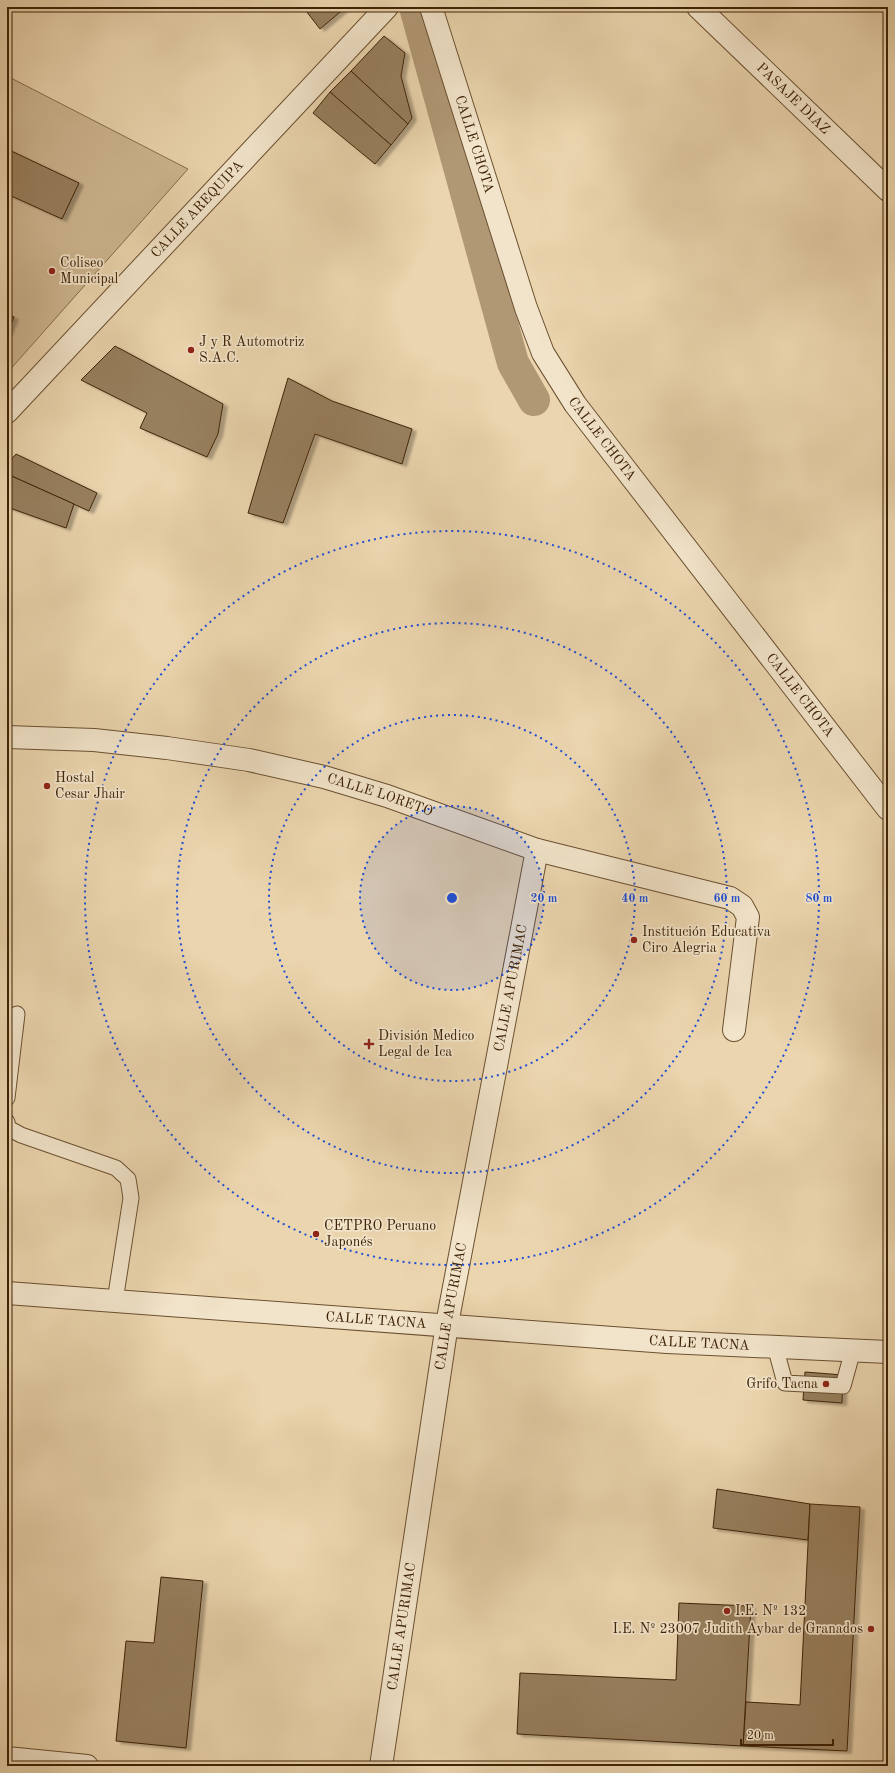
<svg xmlns="http://www.w3.org/2000/svg" width="895" height="1773" font-family="'Old Standard TT',serif">
  <style>
    .garden { fill: #ceb792; stroke: #866d4c }
    .lines { fill: none; stroke-linecap: round; stroke-linejoin: round }
    .canal { stroke: #b19875; stroke-width: 32 }
    .building { fill: #98805e; stroke: #3f2307; filter: url(#shadow) }
    .lane-casing { stroke: #6a5031; stroke-width: 17 }
    .street-casing { stroke: #6a5031; stroke-width: 24 }
    .lane { stroke: #f2e4ca; stroke-width: 15 }
    .street { stroke: #f2e4ca; stroke-width: 22 }
    .ring { fill: none; stroke: #1d4ed8; stroke-width: 2; stroke-dasharray: 2 4 }
    .poi-dot { fill: #8f2418; stroke: #f2e4ca; stroke-width: 1.5 }
    .labels { text-anchor: middle; dominant-baseline: central; stroke-width: 3.5; stroke-linejoin: round; paint-order: stroke }
    .street-label { font-size: 14px; fill: #3f2307; stroke: #f2e4ca }
    .poi-label { font-size: 14px; fill: #3f2307; stroke: #f2e4ca; text-anchor: start }
    .centre { fill: #1d4ed8; stroke: #f2e4ca; stroke-width: 2 }
    .ring-label { font-size: 12px; text-anchor: middle; font-weight: bold; fill: #1d4ed8; stroke: #f2e4ca; stroke-width: 3.5; stroke-linejoin: round; paint-order: stroke }
  </style>
  <defs>
    <filter id="shadow"><feDropShadow dx="4.5" dy="2.5" stdDeviation="1" flood-color="#0004"/></filter>
  </defs>
  <rect width="100%" height="100%" fill="#ebd5ae"/>
  <filter id="stains"><feTurbulence type="fractalNoise" baseFrequency=".005" numOctaves="4"/><feColorMatrix values="0 0 0 0 .2 0 0 0 0 .09 0 0 0 0 .02 0 0 0 .5 -.17"/></filter>
  <radialGradient id="worn" r=".72"><stop offset=".6" stop-color="#630" stop-opacity="0"/><stop offset="1" stop-color="#630" stop-opacity=".3"/></radialGradient>
  <path class="garden" d="M 7,76 L 188,169 L 7,373 Z"/>
  <g class="lines">
    <path class="canal" d="M 415,7 L 513,363 L 534,400"/>
  </g>
  <g class="building">
    <path d="M 303,7 L 346,7 L 320,29 Z"/>
    <path d="M 384,36 L 405,53 L 401,76 L 412,118 L 408,124 L 351,71 Z"/>
    <path d="M 351,71 L 408,124 L 391,145 L 330,92 Z"/>
    <path d="M 330,92 L 391,145 L 375,164 L 313,113 Z"/>
    <path d="M 7,149 L 79,183 L 62,219 L 7,194 Z"/>
    <path d="M 7,314 L 14,317 L 7,334 Z"/>
    <path d="M 115,346 L 223,404 L 218,434 L 207,457 L 140,428 L 147,413 L 81,380 Z"/>
    <path d="M 288,378 L 332,401 L 412,429 L 402,464 L 315,434 L 283,523 L 248,513 Z"/>
    <path d="M 16,454 L 97,493 L 89,511 L 7,474 L 7,464 Z"/>
    <path d="M 7,474 L 74,504 L 66,528 L 7,507 Z"/>
    <path d="M 805,1372 L 843,1375 L 842,1403 L 803,1400 Z"/>
    <path d="M 717,1489 L 810,1504 L 808,1540 L 713,1528 Z"/>
    <path d="M 810,1504 L 860,1507 L 847,1751 L 743,1746 L 746,1702 L 800,1705 Z"/>
    <path d="M 161,1577 L 203,1581 L 186,1748 L 116,1741 L 126,1641 L 154,1643 Z"/>
    <path d="M 679,1603 L 751,1606 L 743,1746 L 517,1734 L 520,1673 L 676,1680 Z"/>
  </g>
  <g class="lines">
    <g class="lane-casing">
      <g id="lane">
        <path d="M 7,1098 L 17,1014"/>
        <path d="M 7,1122 L 8,1128 L 21,1135 L 116,1168 L 128,1179 L 131,1198 L 115,1301"/>
        <path d="M 775,1346 L 785,1383 L 843,1386 L 853,1350"/>
      </g>
    </g>
    <g class="street-casing">
      <g id="street">
        <path id="s1" d="M 431,7 L 526,308 L 543,353 L 575,404 L 888,809"/>
        <path id="s2" d="M 698,7 L 888,190"/>
        <path id="s3" d="M 7,412 L 387,7"/>
        <path id="s4" d="M 7,737 L 94,740 L 167,748 L 249,760 L 324,777 L 387,796 L 537,850 L 730,898 L 742,906 L 748,917 L 734,1030"/>
        <path id="s5" d="M 7,1293 L 667,1342 L 888,1352"/>
        <path d="M 7,1758 L 87,1766"/>
        <path id="s6" d="M 381,1766 L 447,1324 L 537,850"/>
      </g>
    </g>
    <use href="#lane" class="lane"/>
    <use href="#street" class="street"/>
  </g>
  <circle cx="452" cy="898" r="92" fill="#1d4ed8" fill-opacity=".12"/>
  <g class="ring">
    <circle cx="452" cy="898" r="92"/>
    <circle cx="452" cy="898" r="183"/>
    <circle cx="452" cy="898" r="275"/>
    <circle cx="452" cy="898" r="367"/>
  </g>
  <g class="poi-dot">
    <circle cx="52" cy="271" r="4"/>
    <circle cx="191" cy="350" r="4"/>
    <circle cx="47" cy="786" r="4"/>
    <circle cx="634" cy="940" r="4"/>
    <path d="M367 1038h4v4h4v4h-4v4h-4v-4h-4v-4h4z"/>
    <circle cx="316" cy="1234" r="4"/>
    <circle cx="826" cy="1384" r="4"/>
    <circle cx="727" cy="1611" r="4"/>
    <circle cx="871" cy="1629" r="4"/>
  </g>
  <g class="labels">
    <g class="street-label">
      <text stroke="none"><textPath href="#s2" startOffset="132">PASAJE DIAZ</textPath></text>
      <text stroke="none"><textPath href="#s1" startOffset="144">CALLE CHOTA</textPath></text>
      <text stroke="none"><textPath href="#s3" startOffset="278">CALLE AREQUIPA</textPath></text>
      <text stroke="none"><textPath href="#s1" startOffset="468">CALLE CHOTA</textPath></text>
      <text stroke="none"><textPath href="#s1" startOffset="792">CALLE CHOTA</textPath></text>
      <text stroke="none"><textPath href="#s4" startOffset="379">CALLE LORETO</textPath></text>
      <text stroke="none"><textPath href="#s6" startOffset="789">CALLE APURIMAC</textPath></text>
      <text stroke="none"><textPath href="#s6" startOffset="465">CALLE APURIMAC</textPath></text>
      <text stroke="none"><textPath href="#s5" startOffset="370">CALLE TACNA</textPath></text>
      <text stroke="none"><textPath href="#s5" startOffset="694">CALLE TACNA</textPath></text>
      <text stroke="none"><textPath href="#s6" startOffset="141">CALLE APURIMAC</textPath></text>
    </g>
    <g class="poi-label">
      <text x="60" y="263">Coliseo<tspan x="60" dy="16">Municipal</tspan></text>
      <text x="199" y="342">J y R Automotriz<tspan x="199" dy="16">S.A.C.</tspan></text>
      <text x="55" y="778">Hostal<tspan x="55" dy="16">Cesar Jhair</tspan></text>
      <text x="642" y="932">Institución Educativa<tspan x="642" dy="16">Ciro Alegria</tspan></text>
      <text x="378" y="1036">División Medico<tspan x="378" dy="16">Legal de Ica</tspan></text>
      <text x="324" y="1226">CETPRO Peruano<tspan x="324" dy="16">Japonés</tspan></text>
      <text x="818" y="1384" text-anchor="end">Grifo Tacna</text>
      <text x="735" y="1611">I.E. Nº 132</text>
      <text x="863" y="1629" text-anchor="end">I.E. Nº 23007 Judith Aybar de Granados</text>
    </g>
  </g>
  <circle cx="452" cy="898" r="6" class="centre"/>
  <g class="ring-label">
    <text x="544" y="902">20 m</text>
    <text x="635" y="902">40 m</text>
    <text x="727" y="902">60 m</text>
    <text x="819" y="902">80 m</text>
  </g>
  <rect width="895" height="1773" fill="none" stroke="#ebd5ae" stroke-width="24"/>
  <rect x="8" y="8" width="879" height="1757" fill="none" stroke="#3f2307" stroke-width="2"/>
  <rect x="12" y="12" width="871" height="1749" fill="none" stroke="#3f2307"/>
  <path d="M741 1739v6h92v-6" fill="none" stroke="#3f2307" stroke-width="2"/>
  <text x="747" y="1739" font-size="12" fill="#3f2307" stroke="#f2e4ca" stroke-width="3" paint-order="stroke">20 m</text>
  <rect width="100%" height="100%" filter="url(#stains)"/>
  <rect width="100%" height="100%" fill="url(#worn)"/>
</svg>
